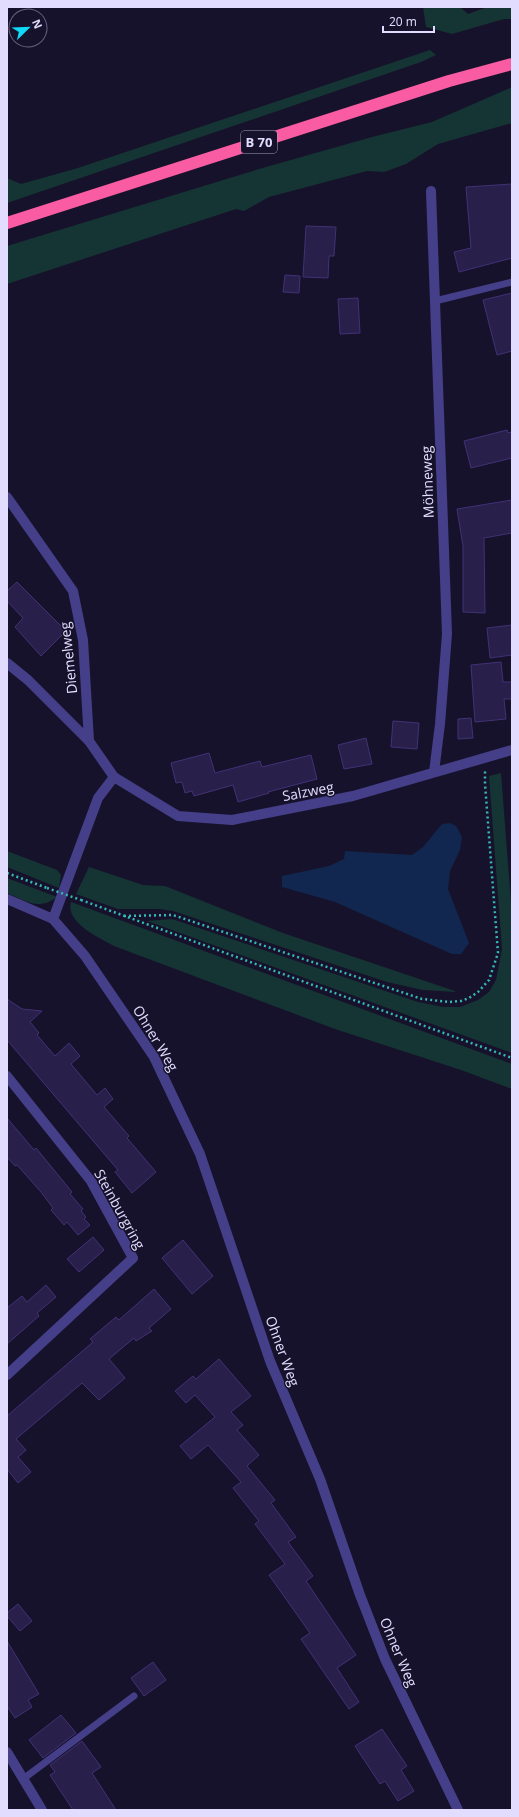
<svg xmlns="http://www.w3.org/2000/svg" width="519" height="1817" font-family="'Open Sans',sans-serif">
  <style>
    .green { fill: #153434 }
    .water { fill: #11274f }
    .building { fill: #291f4b; stroke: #413276 }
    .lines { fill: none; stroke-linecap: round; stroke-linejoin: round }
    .path { stroke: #35b9b6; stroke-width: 2.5; stroke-dasharray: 2 3; stroke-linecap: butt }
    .lane { stroke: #443f88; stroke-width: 7 }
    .street { stroke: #443f88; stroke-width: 10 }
    .highway { stroke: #f95ca2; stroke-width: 12 }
    .path-bridge { stroke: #35b9b6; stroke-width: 2.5; stroke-dasharray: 2 3; stroke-linecap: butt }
    .labels { text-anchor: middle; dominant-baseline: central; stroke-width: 3; stroke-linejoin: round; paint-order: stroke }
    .shield { fill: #17122b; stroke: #a5a0bf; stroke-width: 1 }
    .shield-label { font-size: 13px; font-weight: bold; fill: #e2ddfe }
    .street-label { font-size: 14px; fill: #e2ddfe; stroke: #17122b }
  </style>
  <rect width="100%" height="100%" fill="#17122b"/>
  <g class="green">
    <path d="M 423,7 L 460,7 L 468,14 L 487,7 L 512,7 L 512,19 L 504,19 L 452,34 L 426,27 Z"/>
    <path d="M 430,50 L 436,55 L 421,62 L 7,203 L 7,178 L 21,184 L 78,168 Z"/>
    <path d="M 512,87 L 512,123 L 438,144 L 406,164 L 384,172 L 367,171 L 269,197 L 244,211 L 236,209 L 7,284 L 7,246 L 259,169 L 372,137 L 432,122 Z"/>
    <path d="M 501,773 L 512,916 L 512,1053 L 147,921 L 172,919 L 418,1002 L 443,1007 L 460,1007 L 478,1000 L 489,992 L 496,980 L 502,949 L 489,776 Z"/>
    <path d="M 7,851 L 57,870 L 61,875 L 59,888 L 7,867 Z"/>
    <path d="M 89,867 L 143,885 L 165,886 L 283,933 L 455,991 L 455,992 L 423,990 L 387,982 L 173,911 L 160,909 L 118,909 L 76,894 Z"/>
    <path d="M 7,878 L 57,897 C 38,911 26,901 7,893 Z"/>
    <path d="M 71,902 L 512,1064 L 512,1089 L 461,1070 L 335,1029 L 114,946 C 100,938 65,923 71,902 Z"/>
  </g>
  <path class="water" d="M 450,823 L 456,826 L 462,837 L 460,850 L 450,871 L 448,889 L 469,943 L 461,954 L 452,954 L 335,902 L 282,887 L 282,876 L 329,866 L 344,859 L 345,851 L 412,855 L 423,847 L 442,824 Z"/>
  <g class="building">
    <path d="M 512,184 L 512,258 L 459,272 L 454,252 L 471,248 L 466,187 Z"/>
    <path d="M 306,226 L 336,227 L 334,256 L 329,256 L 328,278 L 303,277 Z"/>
    <path d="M 285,275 L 300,276 L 299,293 L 283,292 Z"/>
    <path d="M 512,293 L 512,351 L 497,355 L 483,300 Z"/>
    <path d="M 358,298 L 360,333 L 340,334 L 338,299 Z"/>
    <path d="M 507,430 L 508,433 L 512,432 L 512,458 L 471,468 L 464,441 Z"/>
    <path d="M 512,500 L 512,533 L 484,538 L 485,613 L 463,612 L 463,546 L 457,509 Z"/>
    <path d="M 17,582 L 66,631 L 41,656 L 15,627 L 23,618 L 7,601 L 7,591 Z"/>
    <path d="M 512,625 L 512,655 L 490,658 L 487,628 Z"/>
    <path d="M 501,662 L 503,682 L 512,682 L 512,699 L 504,699 L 506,719 L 475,722 L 471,665 Z"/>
    <path d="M 471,718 L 473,738 L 458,739 L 458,719 Z"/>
    <path d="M 393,721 L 419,723 L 417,749 L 391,747 Z"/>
    <path d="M 366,738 L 372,764 L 344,769 L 338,745 Z"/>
    <path d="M 209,753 L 215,773 L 260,761 L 262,767 L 311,755 L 317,779 L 268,792 L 269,793 L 238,802 L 233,785 L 194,796 L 192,791 L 185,793 L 182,782 L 176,783 L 171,763 Z"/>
    <path d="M 7,999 L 22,1009 L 42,1011 L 30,1022 L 39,1033 L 37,1035 L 55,1056 L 69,1043 L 80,1056 L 71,1064 L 97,1095 L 105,1088 L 113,1099 L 104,1107 L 129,1136 L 127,1138 L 156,1172 L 132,1193 L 115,1172 L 118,1170 L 7,1040 Z"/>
    <path d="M 7,1118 L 34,1150 L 36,1148 L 72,1192 L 70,1194 L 83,1209 L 81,1211 L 86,1217 L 84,1219 L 90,1225 L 78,1235 L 67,1222 L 64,1225 L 51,1210 L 53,1208 L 41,1192 L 17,1165 L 15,1166 L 7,1157 Z"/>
    <path d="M 93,1237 L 104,1250 L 79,1272 L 67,1259 Z"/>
    <path d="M 183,1240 L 213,1276 L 192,1294 L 162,1258 Z"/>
    <path d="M 46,1285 L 56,1297 L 37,1313 L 39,1316 L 7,1344 L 7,1308 L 22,1296 L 27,1302 Z"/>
    <path d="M 154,1289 L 171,1309 L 149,1328 L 152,1331 L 136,1341 L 134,1338 L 109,1359 L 125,1378 L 99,1400 L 82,1383 L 16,1439 L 26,1450 L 18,1457 L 31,1472 L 18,1483 L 7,1469 L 7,1416 L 93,1342 L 90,1339 L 116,1317 L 119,1320 Z"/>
    <path d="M 219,1359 L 251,1396 L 231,1412 L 243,1425 L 237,1430 L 259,1455 L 247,1466 L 275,1500 L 271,1503 L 296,1537 L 288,1542 L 313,1576 L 306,1581 L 356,1655 L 337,1668 L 359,1702 L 349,1709 L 301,1639 L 310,1633 L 269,1575 L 285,1564 L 255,1524 L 259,1521 L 233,1488 L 241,1482 L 208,1445 L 191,1459 L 180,1446 L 215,1417 L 195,1395 L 186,1403 L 175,1391 L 193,1376 L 196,1379 Z"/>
    <path d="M 18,1604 L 32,1621 L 20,1631 L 7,1616 L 7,1613 Z"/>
    <path d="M 7,1641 L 39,1694 L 28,1700 L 32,1707 L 15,1718 L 7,1706 Z"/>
    <path d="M 153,1662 L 166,1680 L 144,1696 L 131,1678 Z"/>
    <path d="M 61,1715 L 76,1733 L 43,1758 L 29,1740 Z"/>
    <path d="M 382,1729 L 407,1766 L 401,1770 L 414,1791 L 398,1801 L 385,1781 L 380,1784 L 355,1746 Z"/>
    <path d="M 82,1741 L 101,1767 L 92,1773 L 116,1810 L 73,1810 L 50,1775 L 55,1772 L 50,1765 Z"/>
  </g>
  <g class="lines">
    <g class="path">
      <path d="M 7,873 L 47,888"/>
      <path d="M 81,900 L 512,1058"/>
      <path d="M 124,916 L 173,915 L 422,999 L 450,1002 L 461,1001 L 469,998 L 478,992 L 489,980 L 498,953 L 485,784 L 485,771"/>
    </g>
    <g class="lane">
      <path d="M 435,301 L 512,282"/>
      <path d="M 23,1779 L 134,1696"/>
    </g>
    <g class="street">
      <path d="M 431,191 L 447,634 L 440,724 L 434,772"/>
      <path d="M 7,497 L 73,591 L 83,640 L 89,741"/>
      <path d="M 7,663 L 28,680 L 89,741 L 114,777 L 178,816 L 232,820 L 353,796 L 512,750"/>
      <path d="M 7,899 L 53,919 L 85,956 L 154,1057 L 200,1154 L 270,1361 L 320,1479 L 360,1595 L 385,1659 L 458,1810"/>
      <path d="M 53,919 L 98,798 L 114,777"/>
      <path d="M 7,1076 L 91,1181 L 133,1258 L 7,1375"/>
      <path d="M 7,1752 L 42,1810"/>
    </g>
    <path class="highway" d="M 7,223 L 449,81 L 512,64"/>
    <path class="path-bridge" d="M 47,888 L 81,900"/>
  </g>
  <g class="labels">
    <rect class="shield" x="241" y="131" width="36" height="22" rx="3"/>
    <g class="shield-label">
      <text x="259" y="142">B 70</text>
    </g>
    <g class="street-label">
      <text transform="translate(427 482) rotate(-92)">Möhneweg</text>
      <text transform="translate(68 658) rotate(-96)">Diemelweg</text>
      <text transform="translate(308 791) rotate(-11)">Salzweg</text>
      <text transform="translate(156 1038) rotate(59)">Ohner Weg</text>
      <text transform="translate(120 1209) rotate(61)">Steinburgring</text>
      <text transform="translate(283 1351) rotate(70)">Ohner Weg</text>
      <text transform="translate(399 1652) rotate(67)">Ohner Weg</text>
    </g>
  </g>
  <rect width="519" height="1817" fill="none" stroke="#e2ddfe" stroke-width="16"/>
  <g transform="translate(28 28) rotate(67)"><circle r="19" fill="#17122b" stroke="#68637f"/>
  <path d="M0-3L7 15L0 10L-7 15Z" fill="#10d8f7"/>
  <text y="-6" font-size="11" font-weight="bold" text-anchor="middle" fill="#e2ddfe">N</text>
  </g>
  <path d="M383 26v6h51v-6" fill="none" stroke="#e2ddfe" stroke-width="2"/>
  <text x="389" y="26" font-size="12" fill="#e2ddfe" stroke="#17122b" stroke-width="3" paint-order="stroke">20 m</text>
</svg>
